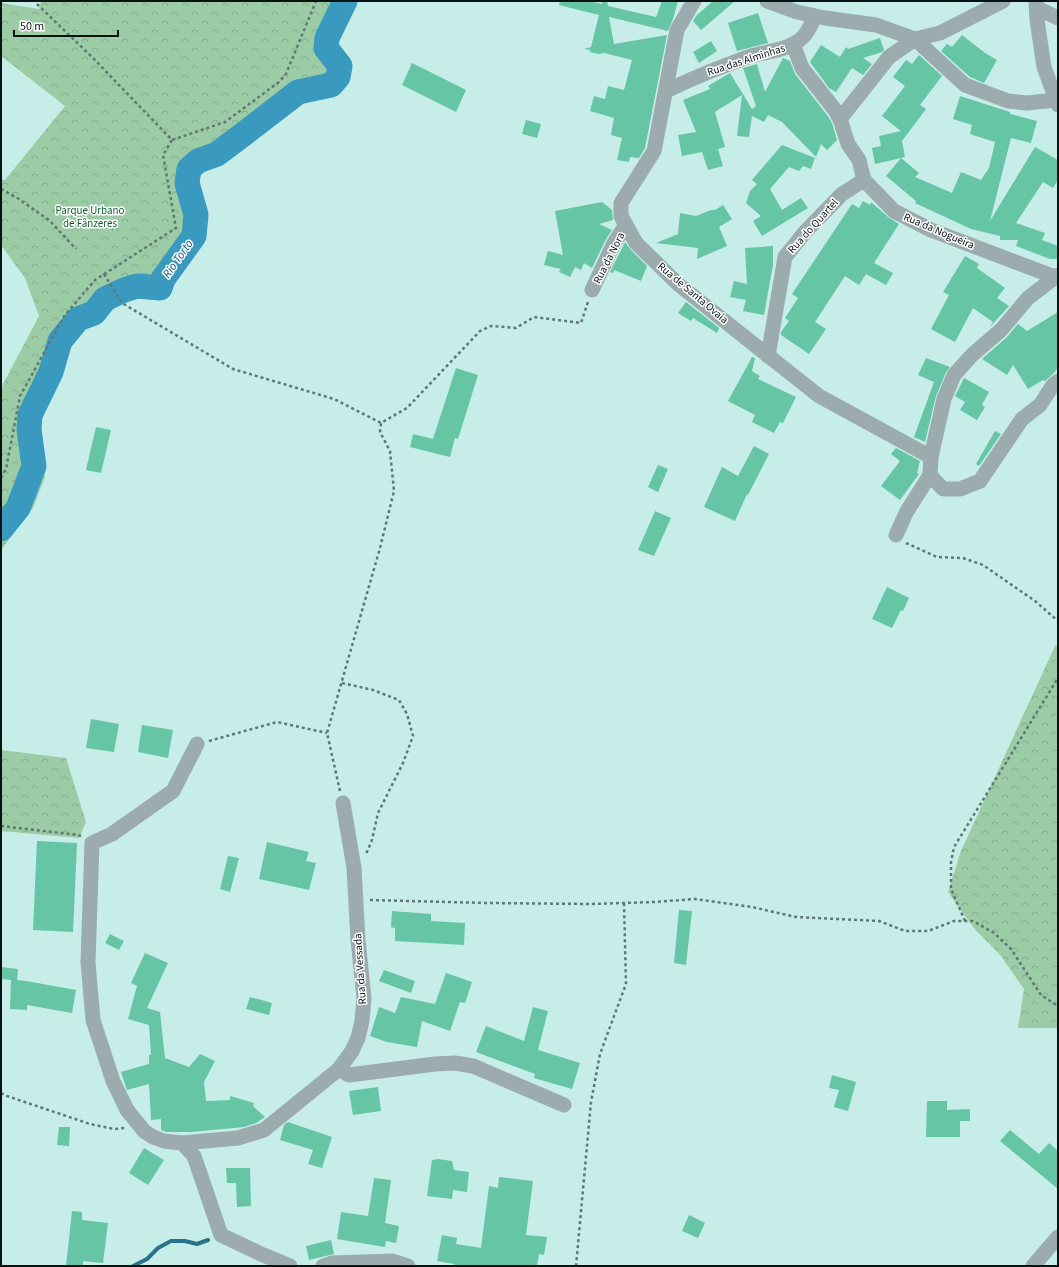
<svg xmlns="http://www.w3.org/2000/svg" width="1059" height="1267" font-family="'Source Sans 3',sans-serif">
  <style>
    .forest { fill: url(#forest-crowns) }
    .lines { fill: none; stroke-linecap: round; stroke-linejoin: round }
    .stream { stroke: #2a718a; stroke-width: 4 }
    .river { stroke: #3999be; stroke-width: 25 }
    .building { fill: #65c5a5 }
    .path { stroke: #5f7775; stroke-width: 2.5; stroke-dasharray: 3 3; stroke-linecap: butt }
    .street { stroke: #9cabae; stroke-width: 15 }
    .labels { text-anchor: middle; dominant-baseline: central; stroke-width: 3; stroke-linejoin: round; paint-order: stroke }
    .street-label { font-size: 11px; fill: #061312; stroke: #fff }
    .park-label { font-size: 11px; fill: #0e5c2c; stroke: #fff }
    .water-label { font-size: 12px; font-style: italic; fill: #01546d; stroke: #fff }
  </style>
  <defs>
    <pattern id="forest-crowns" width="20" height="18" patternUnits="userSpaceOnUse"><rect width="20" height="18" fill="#9ccca5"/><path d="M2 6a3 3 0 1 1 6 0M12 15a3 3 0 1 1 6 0" fill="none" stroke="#85ae8d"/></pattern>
  </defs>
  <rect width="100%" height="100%" fill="#c7ede9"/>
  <g class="forest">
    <path d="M 41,1 L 334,1 L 318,41 C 323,52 333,64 329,77 L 310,81 L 290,87 L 226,137 L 182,165 L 189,215 L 186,236 L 166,261 L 155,279 L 129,298 L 112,305 L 96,315 L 72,337 L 45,397 L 39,440 L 45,477 L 33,508 L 1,550 L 1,392 L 3,384 L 39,316 L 25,278 L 1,245 L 1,179 L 5,180 L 65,106 L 1,56 L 1,3 L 39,9 Z"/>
    <path d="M 1058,645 L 1058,1028 L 1018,1028 L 1024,989 L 1001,956 L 973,927 L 948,892 L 961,851 L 1055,646 Z"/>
    <path d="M 1,750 L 66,758 L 86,822 L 79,838 L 1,831 Z"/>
  </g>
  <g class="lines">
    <path class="stream" d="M 133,1266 L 147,1259 L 158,1248 L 171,1241 L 185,1241 L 197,1244 L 208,1240"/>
    <path class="river" d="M 1,529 L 18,508 L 34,466 L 29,430 L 30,415 L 51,372 L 60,341 L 78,319 L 94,313 L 105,299 L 124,290 L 137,286 L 160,288 L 163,279 L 194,236 L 196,215 L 187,183 L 189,169 L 198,161 L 217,154 L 245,133 L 298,92 L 331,85 L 338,77 L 340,66 L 326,48 L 327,38 L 345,1"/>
  </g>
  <g class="building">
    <path d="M 560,1 L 589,1 L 602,4 L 602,1 L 607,1 L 608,6 L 656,17 L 662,1 L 678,1 L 673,19 L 668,31 L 609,17 L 614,44 L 667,35 L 645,148 L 639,158 L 630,157 L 629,162 L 617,160 L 622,138 L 611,135 L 614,118 L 590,111 L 594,96 L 605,99 L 608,86 L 624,90 L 632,60 L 604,53 L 599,54 L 590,52 L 590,50 L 584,49 L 591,47 L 599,15 L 559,5 Z"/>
    <path d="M 713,1 L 735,1 L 701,30 L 693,21 L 696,16 Z"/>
    <path d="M 758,13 L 768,43 L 737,51 L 728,23 Z"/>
    <path d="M 962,35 L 985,53 L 997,60 L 984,83 L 970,77 L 941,51 L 947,44 L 952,47 Z"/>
    <path d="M 880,38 L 884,50 L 882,52 L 863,58 L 872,64 L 863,75 L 852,68 L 836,92 L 829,88 L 810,62 L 821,45 L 840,57 L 846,47 L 848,49 Z"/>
    <path d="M 711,41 L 717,51 L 699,63 L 693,52 Z"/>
    <path d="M 919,55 L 942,76 L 920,105 L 926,109 L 902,141 L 905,157 L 875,164 L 872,148 L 881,146 L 879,136 L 901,131 L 882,116 L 905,86 L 893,77 L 906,60 L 912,64 Z"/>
    <path d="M 783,58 L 790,61 L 795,74 L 827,115 L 832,123 L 837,140 L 827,150 L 821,144 L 816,157 L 782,122 L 768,115 L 764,122 L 752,116 L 749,137 L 737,136 L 742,95 L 715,112 L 725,147 L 718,149 L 723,166 L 708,170 L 702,152 L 682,156 L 678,135 L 696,132 L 683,100 L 710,89 L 708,86 L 730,73 L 752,109 L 756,106 L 743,68 L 757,64 L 765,92 Z"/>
    <path d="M 412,63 L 466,90 L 456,112 L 402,85 Z"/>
    <path d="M 960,96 L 1010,112 L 1010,114 L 1037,121 L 1031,143 L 1011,138 L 990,221 L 1035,147 L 1058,160 L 1058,180 L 1053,188 L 1043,182 L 1016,223 L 1045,233 L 1042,240 L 1058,246 L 1058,259 L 1050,259 L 1016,246 L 1018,240 L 1000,240 L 1000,236 L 971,229 L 915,203 L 916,201 L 886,176 L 901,158 L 919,173 L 915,177 L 952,193 L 961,172 L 981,180 L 989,168 L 995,142 L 970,134 L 972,125 L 953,119 Z"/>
    <path d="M 526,120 L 541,124 L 537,138 L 522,134 Z"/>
    <path d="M 782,145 L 815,158 L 811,169 L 803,166 L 799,171 L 789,167 L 770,189 L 782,210 L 801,198 L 808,208 L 762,236 L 753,221 L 761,216 L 746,203 L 750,191 L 757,184 L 752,180 Z"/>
    <path d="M 863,201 L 870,205 L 871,202 L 888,217 L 899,224 L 874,263 L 893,273 L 886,285 L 866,274 L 859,285 L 845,276 L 815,322 L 826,329 L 809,354 L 781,335 L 781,332 L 789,321 L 785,318 L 798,298 L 792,294 L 852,204 L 859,208 Z"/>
    <path d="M 602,202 L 612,210 L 613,220 L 599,224 L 612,230 L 606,239 L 592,268 L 584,263 L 581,270 L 575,267 L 570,277 L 559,272 L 561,269 L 544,265 L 548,251 L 563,255 L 555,211 Z"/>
    <path d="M 723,205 L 732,219 L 719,227 L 727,246 L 697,259 L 698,248 L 656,243 L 678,234 L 680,213 L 696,216 L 711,210 L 715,210 Z"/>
    <path d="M 625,242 L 630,249 L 647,266 L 641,281 L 614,270 L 613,273 L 610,272 Z"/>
    <path d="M 773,246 L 773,265 L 764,315 L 743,311 L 746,300 L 730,297 L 734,281 L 747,284 L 745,248 Z"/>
    <path d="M 965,256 L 979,264 L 977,268 L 1005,288 L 997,298 L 1009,306 L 989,328 L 993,322 L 973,308 L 955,342 L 931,329 L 949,295 L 943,292 Z"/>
    <path d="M 686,302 L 719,328 L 717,333 L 693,318 L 691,321 L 678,313 Z"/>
    <path d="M 1058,312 L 1058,367 L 1054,373 L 1045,381 L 1043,380 L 1028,389 L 1013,365 L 1007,375 L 982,359 L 1007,337 L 1018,324 L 1027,331 Z"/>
    <path d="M 752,357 L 755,358 L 752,371 L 760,376 L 758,379 L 796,397 L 783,423 L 780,422 L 774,433 L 752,422 L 755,415 L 728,401 Z"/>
    <path d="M 926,358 L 950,367 L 946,372 L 936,396 L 925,442 L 914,437 L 934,382 L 918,375 Z"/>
    <path d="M 456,368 L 478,375 L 458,439 L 455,438 L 450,457 L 410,447 L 413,434 L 433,439 Z"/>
    <path d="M 964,378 L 989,392 L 982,405 L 985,407 L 977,420 L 960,410 L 965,402 L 955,396 Z"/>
    <path d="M 96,427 L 111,430 L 101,473 L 86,470 Z"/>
    <path d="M 995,431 L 1001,434 L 979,466 L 976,464 Z"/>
    <path d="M 754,446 L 769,454 L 748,495 L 747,494 L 735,521 L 704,507 L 722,467 L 738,476 Z"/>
    <path d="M 896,448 L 920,461 L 917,473 L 919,474 L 900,500 L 881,486 L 900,461 L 891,454 Z"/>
    <path d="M 658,465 L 668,469 L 658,492 L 648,487 Z"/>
    <path d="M 655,511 L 671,518 L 654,556 L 638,550 Z"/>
    <path d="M 887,587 L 909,598 L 903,611 L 901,610 L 892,628 L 872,619 Z"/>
    <path d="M 91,719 L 119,724 L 114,752 L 86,748 Z"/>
    <path d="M 142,725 L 173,730 L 168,758 L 138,752 Z"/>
    <path d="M 37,841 L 77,843 L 73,932 L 33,930 Z"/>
    <path d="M 267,842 L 309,852 L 306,861 L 316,863 L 309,890 L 259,879 Z"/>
    <path d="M 228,856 L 239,858 L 230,892 L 220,889 Z"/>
    <path d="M 679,910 L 692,911 L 686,965 L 674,963 Z"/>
    <path d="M 392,911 L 431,914 L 431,921 L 465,923 L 464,945 L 395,941 L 395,928 L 391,927 Z"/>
    <path d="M 110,934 L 124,941 L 119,950 L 105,943 Z"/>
    <path d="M 145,953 L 168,963 L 147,1008 L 160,1012 L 165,1058 L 189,1067 L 200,1054 L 215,1061 L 204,1082 L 206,1101 L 230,1100 L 230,1096 L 254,1103 L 253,1106 L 265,1117 L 256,1123 L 244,1127 L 192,1132 L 166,1132 L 161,1130 L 161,1119 L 151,1120 L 149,1084 L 127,1090 L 121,1072 L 149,1064 L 149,1055 L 151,1055 L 149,1025 L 128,1019 L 137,986 L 131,983 Z"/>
    <path d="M 1,967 L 18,969 L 17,980 L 26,981 L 76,990 L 72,1013 L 27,1005 L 27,1010 L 10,1009 L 11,980 L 1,979 Z"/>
    <path d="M 384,970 L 415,981 L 411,993 L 379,981 Z"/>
    <path d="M 446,973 L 472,982 L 465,1003 L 460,1002 L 450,1031 L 422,1021 L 417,1047 L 387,1042 L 370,1036 L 379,1007 L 395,1013 L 401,997 L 435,1004 Z"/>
    <path d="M 250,997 L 272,1003 L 269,1015 L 246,1009 Z"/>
    <path d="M 533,1007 L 548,1011 L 538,1050 L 580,1063 L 572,1089 L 534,1078 L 535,1074 L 476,1052 L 486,1026 L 524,1041 Z"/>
    <path d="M 832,1075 L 856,1082 L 848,1111 L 834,1107 L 839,1090 L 829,1088 Z"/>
    <path d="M 378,1087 L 381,1111 L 353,1115 L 349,1091 Z"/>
    <path d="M 927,1101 L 947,1101 L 947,1110 L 970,1109 L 970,1121 L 960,1121 L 960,1137 L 926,1137 Z"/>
    <path d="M 288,1122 L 332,1137 L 322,1168 L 308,1164 L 313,1150 L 280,1140 L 284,1125 Z"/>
    <path d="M 59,1127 L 70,1127 L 69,1146 L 57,1145 Z"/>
    <path d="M 1010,1130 L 1039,1154 L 1049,1143 L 1058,1151 L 1058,1189 L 1000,1141 Z"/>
    <path d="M 144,1148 L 164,1160 L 148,1185 L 129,1173 Z"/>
    <path d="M 438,1159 L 452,1161 L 454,1170 L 469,1172 L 467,1192 L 453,1190 L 452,1199 L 427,1196 L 432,1160 Z"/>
    <path d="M 226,1168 L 250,1168 L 251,1206 L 237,1207 L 236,1183 L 227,1183 Z"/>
    <path d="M 499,1177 L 533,1181 L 526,1235 L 547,1237 L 544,1255 L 539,1254 L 537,1266 L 455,1266 L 454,1264 L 437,1261 L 442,1235 L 457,1238 L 456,1244 L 481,1248 L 489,1186 L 498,1188 Z"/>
    <path d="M 374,1178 L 391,1180 L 385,1223 L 399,1226 L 396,1243 L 386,1241 L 385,1247 L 337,1239 L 341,1212 L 368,1216 Z"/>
    <path d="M 72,1211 L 82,1212 L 82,1220 L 108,1223 L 103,1263 L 83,1261 L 83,1266 L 66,1266 Z"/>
    <path d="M 689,1215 L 705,1223 L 698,1238 L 682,1231 Z"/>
    <path d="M 331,1240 L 334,1254 L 309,1260 L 306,1246 Z"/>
  </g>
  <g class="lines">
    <g class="path">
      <path d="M 37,4 L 92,57 L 172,140 L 225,122 L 279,82 L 286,74 L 316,1"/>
      <path d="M 1,189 L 19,199 L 50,221 L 76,249"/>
      <path d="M 104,274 L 122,303 L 233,369 L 334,399 L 381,423"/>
      <path d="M 1,478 L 6,469 L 20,396 L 65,315 L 95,280 L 176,228 L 163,155 L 172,140"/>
      <path d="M 906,543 L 937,557 L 963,558 L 983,565 L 1035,601 L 1058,621"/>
      <path d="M 342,683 L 373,690 L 399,700 L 407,714 L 413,736 L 403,763 L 378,813 L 372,840 L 366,854"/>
      <path d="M 209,741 L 277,722 L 327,733"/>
      <path d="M 340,791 L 327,733 L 380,548 L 394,491 L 390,451 L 380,432 L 381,423 L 407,408 L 480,331 L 491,326 L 516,328 L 534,317 L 581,323 L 588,302"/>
      <path d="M 1,826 L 78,835 L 81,836"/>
      <path d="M 370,900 L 487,903 L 590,904 L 654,902 L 695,899 L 752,907 L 796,917 L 879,921 L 905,931 L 928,931 L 954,921 L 973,921 L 994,933 L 1011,949 L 1041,995 L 1058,1006"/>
      <path d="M 965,921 L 951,889 L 951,862 L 954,847 L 1058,678"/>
      <path d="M 1,1093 L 7,1096 L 90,1124 L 114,1129 L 125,1128"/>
      <path d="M 576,1266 L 591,1102 L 600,1054 L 626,984 L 624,903"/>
    </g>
    <g class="street">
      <path d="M 694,1 L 677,30 L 654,151 L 621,203 L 621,216 L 636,243 L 678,284 L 819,396 L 931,457"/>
      <path d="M 767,1 L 797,12 L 825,18 L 876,25 L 915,39 L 940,33 L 1003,1"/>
      <path d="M 1036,1 L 1037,20 L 1044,67 L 1058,105"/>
      <path d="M 1037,8 L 1058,18"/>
      <path d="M 793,44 L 802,68 L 835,110 L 840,119"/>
      <path d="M 666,91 C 693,78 720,67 748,57 C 766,51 789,51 803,37 C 808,32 812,23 815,16"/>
      <path d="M 1055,277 L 931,230 L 894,211 L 864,180 L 859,160 L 848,144 L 840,119 L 889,57 L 915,39 L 965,85 L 1008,101 L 1027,103 L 1056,100"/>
      <path d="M 592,290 L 614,243 L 626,225"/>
      <path d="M 768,356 L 785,257 L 805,232 L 842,194 L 864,180"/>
      <path d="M 930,475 L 943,489 L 960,489 L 980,481 L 1022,419 L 1040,405 L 1053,385 L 1058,381"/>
      <path d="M 896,535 L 907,511 L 930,475 L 931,457 L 944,399 L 954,375 L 972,355 L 1001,330 L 1028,298 L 1058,275"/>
      <path d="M 197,744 L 173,791 L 112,834 L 92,843 L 88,962 L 93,1020 L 113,1081 L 127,1110 L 144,1131 L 153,1137 L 164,1141 L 182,1143 L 194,1156 L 221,1235 L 261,1254 L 290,1266"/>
      <path d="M 339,1069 L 349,1075 L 435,1064 L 455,1063 L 473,1066 L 564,1105"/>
      <path d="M 182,1143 L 238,1138 L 264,1130 L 339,1069 L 352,1051 L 358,1038 L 362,1021 L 364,998 L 358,940 L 354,868 L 343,803"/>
      <path d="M 323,1266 L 332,1263 L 393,1261 L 408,1266"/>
      <path d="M 1033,1266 L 1058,1237"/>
    </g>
  </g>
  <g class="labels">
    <g class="street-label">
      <text transform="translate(746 60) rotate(-18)">Rua das Alminhas</text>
      <text transform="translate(813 226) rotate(-48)">Rua do Quartel</text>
      <text transform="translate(939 231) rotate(23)">Rua da Nogueira</text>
      <text transform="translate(609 258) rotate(-63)">Rua da Nora</text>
      <text transform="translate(693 293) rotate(40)">Rua de Santa Ovaia</text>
      <text transform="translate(360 969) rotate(-94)">Rua da Vessada</text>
    </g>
    <g class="park-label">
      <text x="90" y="210">Parque Urbano<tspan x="90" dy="13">de Fânzeres</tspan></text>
    </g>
    <g class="water-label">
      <text transform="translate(178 259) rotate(-55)">Rio Torto</text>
    </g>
  </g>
  <rect width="1059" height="1267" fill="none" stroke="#061312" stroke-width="4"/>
  <path d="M14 30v6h104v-6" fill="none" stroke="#061312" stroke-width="2"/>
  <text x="20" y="30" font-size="12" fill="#061312" stroke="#ffffff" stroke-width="3" paint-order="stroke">50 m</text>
</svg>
